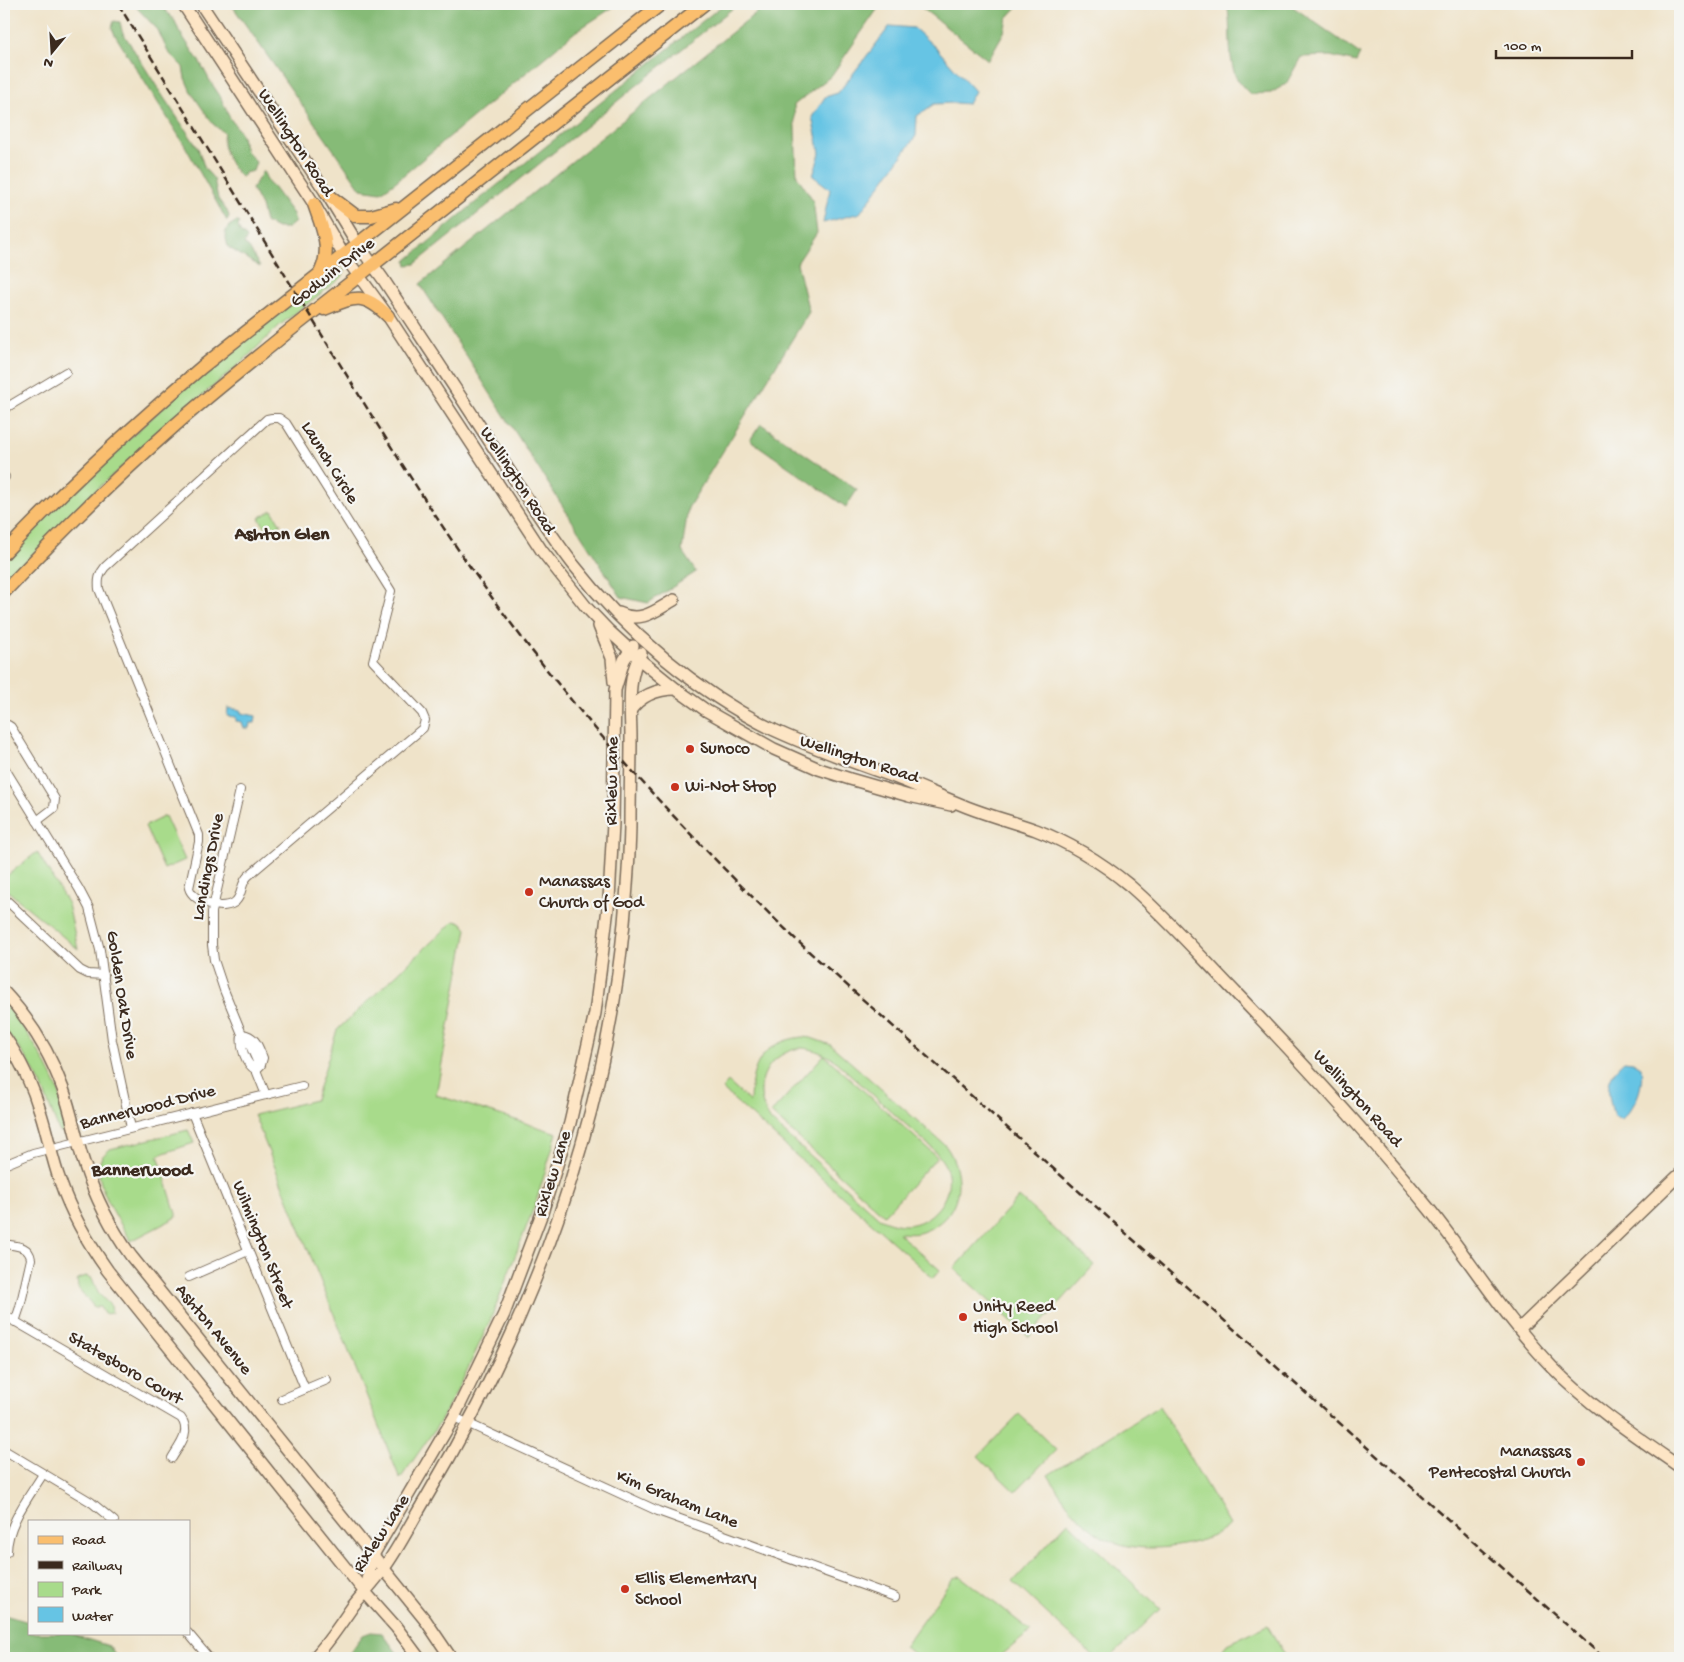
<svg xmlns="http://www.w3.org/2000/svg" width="1684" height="1662" font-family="'Gochi Hand',sans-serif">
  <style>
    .green { fill: #a8db8b; stroke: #728254; fill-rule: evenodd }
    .forest { fill: #86bb77; stroke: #60724a }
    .water { fill: #66c4e4; stroke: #507781 }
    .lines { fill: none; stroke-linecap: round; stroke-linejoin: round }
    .street-casing { stroke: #7a6b5a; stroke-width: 10 }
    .secondary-casing { stroke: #7a6b5a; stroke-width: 14 }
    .primary-casing { stroke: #7a6b5a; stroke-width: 15 }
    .street { stroke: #fff; stroke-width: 8 }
    .secondary { stroke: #fde5c5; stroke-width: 11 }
    .primary { stroke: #fabe6e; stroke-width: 12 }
    .rail { stroke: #3b2a1e; stroke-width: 2.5; stroke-dasharray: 8 4; stroke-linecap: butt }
    .poi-dot { fill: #c8321e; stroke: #f6f6f2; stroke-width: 2 }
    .labels { text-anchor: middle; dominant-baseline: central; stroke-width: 4.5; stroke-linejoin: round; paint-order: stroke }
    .street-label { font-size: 18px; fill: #3b2a1e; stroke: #f6f6f2 }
    .poi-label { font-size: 18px; fill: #3b2a1e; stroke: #f6f6f2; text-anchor: start }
    .neighbourhood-label { font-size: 19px; font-weight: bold; fill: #3b2a1e; stroke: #f6f6f2 }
  </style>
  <rect width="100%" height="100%" fill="#f6f6f2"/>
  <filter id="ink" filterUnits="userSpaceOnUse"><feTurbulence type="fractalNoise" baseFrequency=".02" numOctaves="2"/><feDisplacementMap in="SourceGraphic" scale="10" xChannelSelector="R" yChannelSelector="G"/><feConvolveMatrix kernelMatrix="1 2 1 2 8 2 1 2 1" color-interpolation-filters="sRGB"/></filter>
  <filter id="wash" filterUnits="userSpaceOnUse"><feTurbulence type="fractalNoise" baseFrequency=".0096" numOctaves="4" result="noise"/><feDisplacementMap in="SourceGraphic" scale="20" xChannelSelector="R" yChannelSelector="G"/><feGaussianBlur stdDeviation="1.12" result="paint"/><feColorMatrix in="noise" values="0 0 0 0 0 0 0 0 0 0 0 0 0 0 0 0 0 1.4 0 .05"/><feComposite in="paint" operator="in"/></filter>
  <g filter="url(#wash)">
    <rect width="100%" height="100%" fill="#efe3c9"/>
    <g class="green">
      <path d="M 340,269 L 344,270 L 344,273 L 342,277 L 280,325 L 243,361 L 185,410 L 95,491 L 4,584 L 4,561 L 69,494 L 169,402 L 217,361 L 332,270 Z"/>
      <path d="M 272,510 L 281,525 L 269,533 L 259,518 Z"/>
      <path d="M 165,816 L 185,860 L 164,869 L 145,826 Z"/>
      <path d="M 37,852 L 68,904 L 78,949 L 4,888 L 4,878 Z"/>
      <path d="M 454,921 L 461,922 L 467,929 L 436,1095 L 557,1133 L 536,1202 L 490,1321 L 464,1377 L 440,1422 L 400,1479 L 254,1115 L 315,1100 L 337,1030 Z"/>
      <path d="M 4,1000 C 23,1026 76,1100 64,1133 L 59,1131 L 41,1084 L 27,1059 L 4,1029 Z"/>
      <path d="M 802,1037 L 811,1038 L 831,1045 L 945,1145 C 968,1176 961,1219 922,1232 C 914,1235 905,1233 898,1233 L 940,1270 L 933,1278 L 722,1089 L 728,1082 L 750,1102 C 751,1065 762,1042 802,1037 ZM 800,1048 C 812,1048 822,1053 833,1059 L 932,1148 C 939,1156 946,1164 948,1174 C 952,1199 931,1224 906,1225 C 897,1225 887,1222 879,1218 L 771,1121 C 750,1091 763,1055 800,1048 Z"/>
      <path d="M 824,1055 L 937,1157 L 884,1215 L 771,1113 Z"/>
      <path d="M 188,1130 L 194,1143 L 158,1155 L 177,1217 L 131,1241 C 120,1222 89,1179 102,1157 C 104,1154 107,1152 110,1149 Z"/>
      <path d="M 1019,1197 L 1094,1265 L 1029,1337 L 954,1269 Z"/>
      <path d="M 86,1276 L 92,1278 L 98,1293 L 111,1306 L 112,1313 L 104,1314 L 100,1307 L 94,1307 L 78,1288 L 77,1279 Z"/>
      <path d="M 1159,1406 L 1230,1525 C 1224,1529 1217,1535 1211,1537 C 1176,1550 1126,1555 1095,1532 C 1075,1517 1061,1496 1048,1475 Z"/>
      <path d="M 1019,1414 L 1056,1450 L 1015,1492 L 978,1456 Z"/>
      <path d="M 1068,1522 L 1160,1609 L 1110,1658 L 1095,1658 L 1013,1582 Z"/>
      <path d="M 960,1576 L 1031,1631 L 998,1658 L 921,1658 L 904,1647 L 953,1578 Z"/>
      <path d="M 1267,1625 L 1287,1658 L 1216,1658 L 1227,1644 Z"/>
    </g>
    <g class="forest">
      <path d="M 137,4 L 160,4 L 175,21 L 179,31 L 201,64 L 210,81 L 220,96 L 230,118 L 241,134 L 246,151 L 256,162 L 253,171 L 244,173 L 243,176 L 241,177 C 230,166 220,147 224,133 L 213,124 L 191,92 L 185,78 L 183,67 L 168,52 L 158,30 L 137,8 Z"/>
      <path d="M 231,4 L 618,4 L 575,32 L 394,183 L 381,192 L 361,189 Z"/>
      <path d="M 724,4 L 738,4 L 415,264 L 407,265 L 406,261 L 470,207 Z"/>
      <path d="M 767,4 L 881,4 L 831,76 L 794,105 L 797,176 L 813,200 L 817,233 L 797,263 L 809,312 L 688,508 L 682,551 L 696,572 L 648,603 L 621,597 L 420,284 Z"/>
      <path d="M 917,4 L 1020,4 L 1007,18 L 1004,32 L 988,60 Z"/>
      <path d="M 1227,4 L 1289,4 L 1360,54 L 1356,62 L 1330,56 L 1301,57 L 1286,84 L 1271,93 L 1250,94 C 1245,89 1238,82 1235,75 C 1227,52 1232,27 1227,4 Z"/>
      <path d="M 114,21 L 120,22 L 122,31 L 164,98 L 198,148 L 205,169 L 214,179 L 218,199 L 227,211 L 229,216 L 227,221 L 184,144 L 115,35 L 112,28 Z"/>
      <path d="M 263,171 L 269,184 L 273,187 L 293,214 L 295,222 L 288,228 L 277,228 L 265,222 L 261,206 L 252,189 Z"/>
      <path d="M 237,221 L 239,223 L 238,226 L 240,232 L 247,238 L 244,244 L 249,248 L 260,267 L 228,247 L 225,233 L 229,226 Z"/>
      <path d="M 761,424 L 857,490 L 846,507 L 750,440 Z"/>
      <path d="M 4,1615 L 29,1622 L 29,1633 L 67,1633 L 109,1646 L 117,1658 L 4,1658 Z"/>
      <path d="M 371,1632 L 382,1633 L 401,1658 L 346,1658 L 363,1635 Z"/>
    </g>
    <g class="water">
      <path d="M 890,26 L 914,28 L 937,49 L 975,91 L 968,104 L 955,103 L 934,104 L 917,116 L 916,136 L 860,213 L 823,223 L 830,189 L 813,176 L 820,153 L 812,117 L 825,97 L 838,93 Z"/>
      <path d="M 228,708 L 241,710 L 241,713 L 256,716 L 255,723 L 250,723 L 249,728 L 244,728 L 242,722 L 236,721 L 236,717 L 227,716 Z"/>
      <path d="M 1624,1061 L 1633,1062 L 1641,1067 C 1644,1087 1636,1106 1622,1119 L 1614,1116 C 1607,1093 1604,1078 1624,1061 Z"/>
    </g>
  </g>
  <g filter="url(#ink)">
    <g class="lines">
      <g class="street-casing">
        <g id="street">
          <path d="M 4,409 L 66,372"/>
          <path d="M 272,418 L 279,418 L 286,423 L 391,591 L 373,661 L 422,713 L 425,720 L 423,728 L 248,876 C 240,884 243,894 236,901 C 226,912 193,903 189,888 L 199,842 L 199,835 L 99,589 C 98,580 99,574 105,567 L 267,419 Z"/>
          <path d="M 4,476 L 5,477"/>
          <path d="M 4,726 L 8,725 L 11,727 L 55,799 L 54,808 L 37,821"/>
          <path d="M 4,767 L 79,889 L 89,908 L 100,950 L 112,1040 L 131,1128"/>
          <path d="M 240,790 L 212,912 L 212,945 L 214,960 L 224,990 L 242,1034 L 248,1041 L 257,1061 L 256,1070 L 266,1095"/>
          <path d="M 4,898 L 80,970 L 88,974 L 104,975"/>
          <path d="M 242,1034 C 256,1036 258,1046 263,1058 L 261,1065 L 257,1069"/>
          <path d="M 242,1034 C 240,1047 245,1064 256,1070"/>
          <path d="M 192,1113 L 305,1389"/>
          <path d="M 4,1165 L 33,1153 L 302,1086"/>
          <path d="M 4,1244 C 15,1246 29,1245 31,1259 L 20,1307 L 15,1322"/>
          <path d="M 189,1277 L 248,1251"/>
          <path d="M 4,1315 L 181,1418 C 192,1432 179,1446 172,1458"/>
          <path d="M 282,1399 L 327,1380"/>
          <path d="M 454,1417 L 658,1511 L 895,1597"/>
          <path d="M 4,1450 L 91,1502 L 114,1521"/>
          <path d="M 7,1552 C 7,1524 29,1497 43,1474"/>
          <path d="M 188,1633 L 209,1658"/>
        </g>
      </g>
      <g class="secondary-casing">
        <g id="secondary">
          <path d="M 183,4 L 314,204 L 343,254 L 388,316 L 542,551 L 587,608 L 609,631 L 644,663 L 676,689 L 707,711 L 774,749 L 819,769 L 850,779 L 909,796 L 951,805"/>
          <path d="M 201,4 L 327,194 L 357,243 L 383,279 C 419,334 456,389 492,445 C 519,485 544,526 573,564 C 626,632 697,692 774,730 C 813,748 852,762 892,776 C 918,786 942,797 967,807 C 990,816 1013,822 1036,830 C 1070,843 1101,862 1129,885 C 1167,918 1202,958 1237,994 C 1304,1064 1369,1135 1430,1210 C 1471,1262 1506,1319 1552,1367 C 1590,1406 1635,1436 1680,1467"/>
          <path d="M 619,613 C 641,624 656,610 674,600"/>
          <path d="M 599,626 L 612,658 L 614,682"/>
          <path d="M 630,711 C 641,695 657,689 676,689"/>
          <path d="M 4,992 C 30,1020 50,1053 63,1089 C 72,1114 76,1139 84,1163 C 95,1197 110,1227 131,1256 L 426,1621 L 451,1658"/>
          <path d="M 4,1036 C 20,1059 33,1087 41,1114 C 48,1136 52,1159 60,1181 C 71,1213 88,1243 108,1271 L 364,1591 L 396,1627 L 419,1658"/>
          <path d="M 1519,1329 L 1680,1174"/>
          <path d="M 365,1588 L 373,1555 L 454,1417 L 504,1314 L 542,1213 L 570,1123 L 595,1013 L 609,900 L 613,823 L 615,690 L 624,660 L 633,646"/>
          <path d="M 314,1658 C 329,1642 341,1623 353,1606 C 363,1593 375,1581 384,1568 C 400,1546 412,1521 426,1498 C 532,1320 604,1130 624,923 C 627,888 630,854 630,820 C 630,792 631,765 631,738 C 631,711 626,678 641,653"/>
        </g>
      </g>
      <g class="primary-casing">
        <g id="primary">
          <path d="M 327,194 L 356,216 L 371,216 L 396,209"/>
          <path d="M 314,204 C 322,227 332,248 321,271"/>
          <path d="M 324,309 C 354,297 363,291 388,316"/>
          <path d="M 4,553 C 66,487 133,426 202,367 L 661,4"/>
          <path d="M 4,592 C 58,535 113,480 172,428 C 210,394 250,363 289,331 L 704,4"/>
        </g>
      </g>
      <use href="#street" class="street"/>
      <use href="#secondary" class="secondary"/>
      <use href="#primary" class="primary"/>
      <path class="rail" d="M 118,4 C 188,116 256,228 325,340 C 385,437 444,535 513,626 C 600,742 700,848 805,948 L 1604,1658"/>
    </g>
  </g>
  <g class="poi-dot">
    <circle cx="690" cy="749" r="5"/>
    <circle cx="675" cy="787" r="5"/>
    <circle cx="529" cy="892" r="5"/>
    <circle cx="963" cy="1317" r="5"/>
    <circle cx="1581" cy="1462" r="5"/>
    <circle cx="625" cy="1589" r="5"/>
  </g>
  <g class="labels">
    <g class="street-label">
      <text transform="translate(295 143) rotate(57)">Wellington Road</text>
      <text transform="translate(333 273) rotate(-38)">Godwin Drive</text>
      <text transform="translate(329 463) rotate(58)">Launch Circle</text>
      <text transform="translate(517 481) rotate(57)">Wellington Road</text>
      <text transform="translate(859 760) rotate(18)">Wellington Road</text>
      <text transform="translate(613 781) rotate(-89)">Rixlew Lane</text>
      <text transform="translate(209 867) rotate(-79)">Landings Drive</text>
      <text transform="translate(121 995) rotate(81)">Golden Oak Drive</text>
      <text transform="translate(1357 1099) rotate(48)">Wellington Road</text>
      <text transform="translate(148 1108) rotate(-14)">Bannerwood Drive</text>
      <text transform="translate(554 1174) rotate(-73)">Rixlew Lane</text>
      <text transform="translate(262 1245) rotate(68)">Wilmington Street</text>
      <text transform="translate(213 1330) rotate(51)">Ashton Avenue</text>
      <text transform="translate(125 1369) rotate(30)">Statesboro Court</text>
      <text transform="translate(677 1500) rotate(22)">Kim Graham Lane</text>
      <text transform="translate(382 1534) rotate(-57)">Rixlew Lane</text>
    </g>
    <g class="poi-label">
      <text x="700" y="749">Sunoco</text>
      <text x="685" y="787">Wi-Not Stop</text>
      <text x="539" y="882">Manassas<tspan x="539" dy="21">Church of God</tspan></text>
      <text x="973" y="1307">Unity Reed<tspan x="973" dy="21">High School</tspan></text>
      <text x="1571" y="1452" text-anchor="end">Manassas<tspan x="1571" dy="21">Pentecostal Church</tspan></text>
      <text x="635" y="1579">Ellis Elementary<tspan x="635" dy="21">School</tspan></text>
    </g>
    <g class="neighbourhood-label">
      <text x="282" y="535">Ashton Glen</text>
      <text x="142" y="1171">Bannerwood</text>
    </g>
  </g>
  <rect width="1684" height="1662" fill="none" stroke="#f6f6f2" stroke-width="20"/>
  <rect x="28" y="1520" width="162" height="115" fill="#f6f6f2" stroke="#aba49d"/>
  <rect x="38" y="1536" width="25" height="8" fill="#fabe6e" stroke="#aba49d"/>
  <text x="72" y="1544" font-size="15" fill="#3b2a1e">Road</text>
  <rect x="38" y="1561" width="25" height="8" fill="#3b2a1e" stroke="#aba49d"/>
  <text x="72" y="1570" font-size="15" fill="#3b2a1e">Railway</text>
  <rect x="38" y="1582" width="25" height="15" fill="#a8db8b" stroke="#aba49d"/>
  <text x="72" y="1594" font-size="15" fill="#3b2a1e">Park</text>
  <rect x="38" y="1607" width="25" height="15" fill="#66c4e4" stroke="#aba49d"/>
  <text x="72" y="1620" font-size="15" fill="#3b2a1e">Water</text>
  <g transform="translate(52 52) rotate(198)" stroke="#f6f6f2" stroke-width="4" paint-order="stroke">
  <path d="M0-4L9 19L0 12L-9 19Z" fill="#3b2a1e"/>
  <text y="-8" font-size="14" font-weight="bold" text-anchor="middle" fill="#3b2a1e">N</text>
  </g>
  <path d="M1496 50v8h136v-8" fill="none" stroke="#3b2a1e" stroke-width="2.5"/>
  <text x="1504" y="50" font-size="15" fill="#3b2a1e" stroke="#f6f6f2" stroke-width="4" paint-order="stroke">100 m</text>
</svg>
